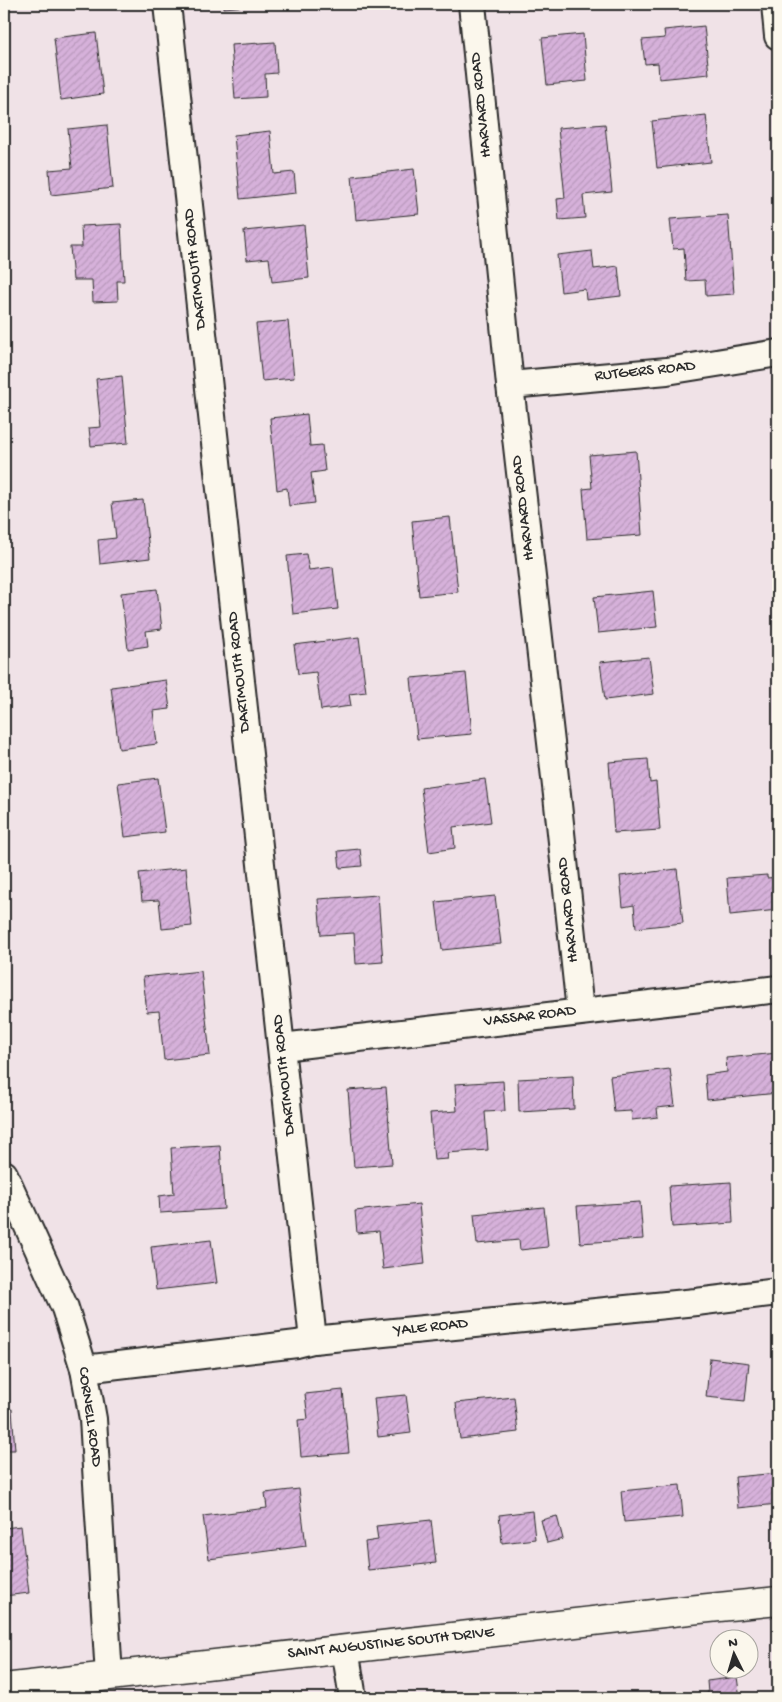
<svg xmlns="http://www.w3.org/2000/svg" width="782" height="1702" font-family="'Gochi Hand',sans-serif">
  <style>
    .building { fill: url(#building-hatch); stroke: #2b2b2b }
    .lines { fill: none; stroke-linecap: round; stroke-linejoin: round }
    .street-casing { stroke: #2b2b2b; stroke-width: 30 }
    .secondary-casing { stroke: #2b2b2b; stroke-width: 31 }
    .street { stroke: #fbf7ec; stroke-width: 26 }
    .secondary { stroke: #fbf7ec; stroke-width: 28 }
    .labels { text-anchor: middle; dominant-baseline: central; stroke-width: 4; stroke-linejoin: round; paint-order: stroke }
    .street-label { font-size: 16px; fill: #2b2b2b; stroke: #fbf7ec }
  </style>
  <defs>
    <pattern id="building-hatch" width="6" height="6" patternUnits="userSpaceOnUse" patternTransform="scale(1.25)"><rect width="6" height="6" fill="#d6b1da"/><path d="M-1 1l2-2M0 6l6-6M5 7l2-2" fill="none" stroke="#b898bb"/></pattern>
  </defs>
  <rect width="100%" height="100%" fill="#f0e2e7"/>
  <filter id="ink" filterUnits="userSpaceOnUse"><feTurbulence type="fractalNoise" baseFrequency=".02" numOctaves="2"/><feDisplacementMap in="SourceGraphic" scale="10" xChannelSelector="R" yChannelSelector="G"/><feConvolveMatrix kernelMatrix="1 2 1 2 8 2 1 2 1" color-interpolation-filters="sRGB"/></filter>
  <g filter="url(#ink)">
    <g class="building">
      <path d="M 224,4 L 258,4 L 258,5 L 224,8 Z"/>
      <path d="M 704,26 L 709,74 L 659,79 L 658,63 L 645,64 L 642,40 L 665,38 L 664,30 Z"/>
      <path d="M 96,33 L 103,94 L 61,100 L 54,38 Z"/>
      <path d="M 583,34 L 587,81 L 547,85 L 542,38 Z"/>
      <path d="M 275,42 L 277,73 L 265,74 L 266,97 L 235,99 L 231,45 Z"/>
      <path d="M 706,115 L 711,162 L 657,168 L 652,121 Z"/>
      <path d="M 605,124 L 612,192 L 583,195 L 585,218 L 559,220 L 557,199 L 565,198 L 558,128 Z"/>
      <path d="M 107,125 L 113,188 L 51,195 L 49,170 L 72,168 L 68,129 Z"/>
      <path d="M 270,131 L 274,174 L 294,172 L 296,193 L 240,199 L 234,135 Z"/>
      <path d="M 414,169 L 419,214 L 356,220 L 352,176 Z"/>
      <path d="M 728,215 L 734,294 L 706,296 L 705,280 L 686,281 L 684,248 L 673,249 L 670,219 Z"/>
      <path d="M 121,224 L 124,281 L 117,281 L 118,301 L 93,302 L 92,280 L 73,280 L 70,247 L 82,247 L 81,226 Z"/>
      <path d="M 304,225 L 309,278 L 272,282 L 269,258 L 247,260 L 244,231 Z"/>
      <path d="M 592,251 L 594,269 L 618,266 L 621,296 L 586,300 L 585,289 L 561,292 L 557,255 Z"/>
      <path d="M 288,321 L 294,378 L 262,381 L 256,324 Z"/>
      <path d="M 122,376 L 128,443 L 91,446 L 89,428 L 101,427 L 96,379 Z"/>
      <path d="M 307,414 L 310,446 L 322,445 L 325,471 L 311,473 L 315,503 L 289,506 L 287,488 L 277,490 L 270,418 Z"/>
      <path d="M 636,451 L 642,535 L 587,539 L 583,489 L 592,488 L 589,455 Z"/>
      <path d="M 143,500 L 150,558 L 100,564 L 98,540 L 116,538 L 112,503 Z"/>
      <path d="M 450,517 L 458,592 L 419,596 L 412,521 Z"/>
      <path d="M 306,554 L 309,570 L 333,567 L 338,609 L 293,614 L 287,556 Z"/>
      <path d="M 157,589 L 162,629 L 146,631 L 148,646 L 128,649 L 121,593 Z"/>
      <path d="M 653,591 L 657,627 L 598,633 L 594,597 Z"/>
      <path d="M 359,637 L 366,692 L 349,694 L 351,706 L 321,710 L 316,672 L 298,674 L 294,645 Z"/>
      <path d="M 649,657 L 654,694 L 605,700 L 600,662 Z"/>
      <path d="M 466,673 L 472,734 L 417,739 L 411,678 Z"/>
      <path d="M 166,680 L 170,709 L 153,711 L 157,744 L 119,749 L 111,687 Z"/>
      <path d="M 648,759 L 650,783 L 656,782 L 660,830 L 614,833 L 609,762 Z"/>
      <path d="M 158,778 L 165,832 L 125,837 L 118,783 Z"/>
      <path d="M 485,779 L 491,822 L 453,827 L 455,848 L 429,852 L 421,788 Z"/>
      <path d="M 360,849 L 362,866 L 340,868 L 338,851 Z"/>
      <path d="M 186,868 L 192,926 L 162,929 L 159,900 L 142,901 L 139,873 Z"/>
      <path d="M 677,869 L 683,923 L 636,928 L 634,905 L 623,907 L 620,876 Z"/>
      <path d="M 767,875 L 767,878 L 778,877 L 778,910 L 730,915 L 727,878 Z"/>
      <path d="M 378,895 L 383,962 L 356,964 L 354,933 L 321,935 L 318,899 Z"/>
      <path d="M 495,896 L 501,944 L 442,950 L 436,902 Z"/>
      <path d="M 201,971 L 210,1055 L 164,1060 L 159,1011 L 147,1012 L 143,977 Z"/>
      <path d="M 778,1053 L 778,1093 L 707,1100 L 705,1075 L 727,1072 L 726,1058 Z"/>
      <path d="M 670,1069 L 675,1106 L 657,1108 L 658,1117 L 632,1120 L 631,1111 L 614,1112 L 610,1076 Z"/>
      <path d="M 573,1076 L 574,1109 L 519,1112 L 518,1079 Z"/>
      <path d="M 503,1081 L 505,1111 L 485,1112 L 488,1150 L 447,1153 L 448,1159 L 434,1160 L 430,1113 L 457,1111 L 455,1084 Z"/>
      <path d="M 386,1087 L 392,1164 L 354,1167 L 348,1090 Z"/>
      <path d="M 220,1145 L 224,1209 L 160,1213 L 159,1196 L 174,1194 L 171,1148 Z"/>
      <path d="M 731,1182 L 733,1223 L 672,1227 L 669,1186 Z"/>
      <path d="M 774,1194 L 778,1194 L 778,1227 Z"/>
      <path d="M 640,1202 L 643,1239 L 580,1243 L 577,1206 Z"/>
      <path d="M 419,1204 L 425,1264 L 383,1269 L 379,1231 L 357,1233 L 355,1211 Z"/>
      <path d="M 544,1207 L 548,1247 L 520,1250 L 519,1240 L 477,1244 L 474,1214 Z"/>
      <path d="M 211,1240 L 217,1283 L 156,1290 L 151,1247 Z"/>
      <path d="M 710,1358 L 749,1363 L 745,1401 L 706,1397 Z"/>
      <path d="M 343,1390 L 349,1453 L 301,1457 L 298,1420 L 308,1419 L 305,1394 Z"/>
      <path d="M 406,1395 L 411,1433 L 378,1437 L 374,1398 Z"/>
      <path d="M 514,1397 L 518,1432 L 460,1439 L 456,1403 Z"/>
      <path d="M 12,1409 L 15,1450 L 4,1450 L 4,1410 Z"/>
      <path d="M 778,1473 L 778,1504 L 738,1508 L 735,1477 Z"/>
      <path d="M 680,1485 L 683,1517 L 624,1522 L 621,1491 Z"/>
      <path d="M 299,1489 L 306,1546 L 209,1559 L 203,1516 L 267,1508 L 265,1493 Z"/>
      <path d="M 532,1511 L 535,1539 L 502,1543 L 499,1515 Z"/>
      <path d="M 557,1516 L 563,1539 L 547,1543 L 541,1520 Z"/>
      <path d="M 431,1520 L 436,1563 L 368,1570 L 365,1542 L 378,1540 L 376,1526 Z"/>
      <path d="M 21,1526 L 29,1593 L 4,1596 L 4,1528 Z"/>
      <path d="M 778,1675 L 778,1698 L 776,1698 L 774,1676 Z"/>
      <path d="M 737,1677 L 740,1698 L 677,1698 L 677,1697 L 708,1693 L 707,1681 Z"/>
    </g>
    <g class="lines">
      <g class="street-casing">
        <g id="street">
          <path d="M 167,4 L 313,1340"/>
          <path d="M 472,4 L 510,385 L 557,795 L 580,1011"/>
          <path d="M 775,4 L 778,36"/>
          <path d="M 510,385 L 667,371 L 778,353"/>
          <path d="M 282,1047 L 778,989"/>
          <path d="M 4,1174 L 65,1308 L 84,1369 L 93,1419 L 109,1676"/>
          <path d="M 84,1369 L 297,1344 L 313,1340 L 696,1302 L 778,1292"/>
          <path d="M 345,1649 L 353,1698"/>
        </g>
      </g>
      <g class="secondary-casing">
        <path id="secondary" d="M 4,1688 L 689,1610 L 778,1601"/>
      </g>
      <use href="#street" class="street"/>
      <use href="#secondary" class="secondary"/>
    </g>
  </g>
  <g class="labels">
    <g class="street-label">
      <text transform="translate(482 105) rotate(-96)">HARVARD ROAD</text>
      <text transform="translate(196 269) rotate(-96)">DARTMOUTH ROAD</text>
      <text transform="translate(645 372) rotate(-6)">RUTGERS ROAD</text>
      <text transform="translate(524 508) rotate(-97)">HARVARD ROAD</text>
      <text transform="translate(240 672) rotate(-96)">DARTMOUTH ROAD</text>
      <text transform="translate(569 910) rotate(-96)">HARVARD ROAD</text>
      <text transform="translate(530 1017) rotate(-7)">VASSAR ROAD</text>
      <text transform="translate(285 1075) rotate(-96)">DARTMOUTH ROAD</text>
      <text transform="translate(431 1328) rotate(-6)">YALE ROAD</text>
      <text transform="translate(89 1417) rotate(82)">CORNELL ROAD</text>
      <text transform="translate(391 1644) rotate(-6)">SAINT AUGUSTINE SOUTH DRIVE</text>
    </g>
  </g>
  <rect width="782" height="1702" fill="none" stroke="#fbf7ec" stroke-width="20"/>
  <rect x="10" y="10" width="762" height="1682" fill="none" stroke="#2b2b2b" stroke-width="2" filter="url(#ink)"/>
  <g transform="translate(734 1654) rotate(355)"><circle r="24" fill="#fbf7ec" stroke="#a8a59f"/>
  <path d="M0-4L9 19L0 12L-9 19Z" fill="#2b2b2b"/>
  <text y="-8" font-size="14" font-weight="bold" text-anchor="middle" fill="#2b2b2b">N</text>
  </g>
</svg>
